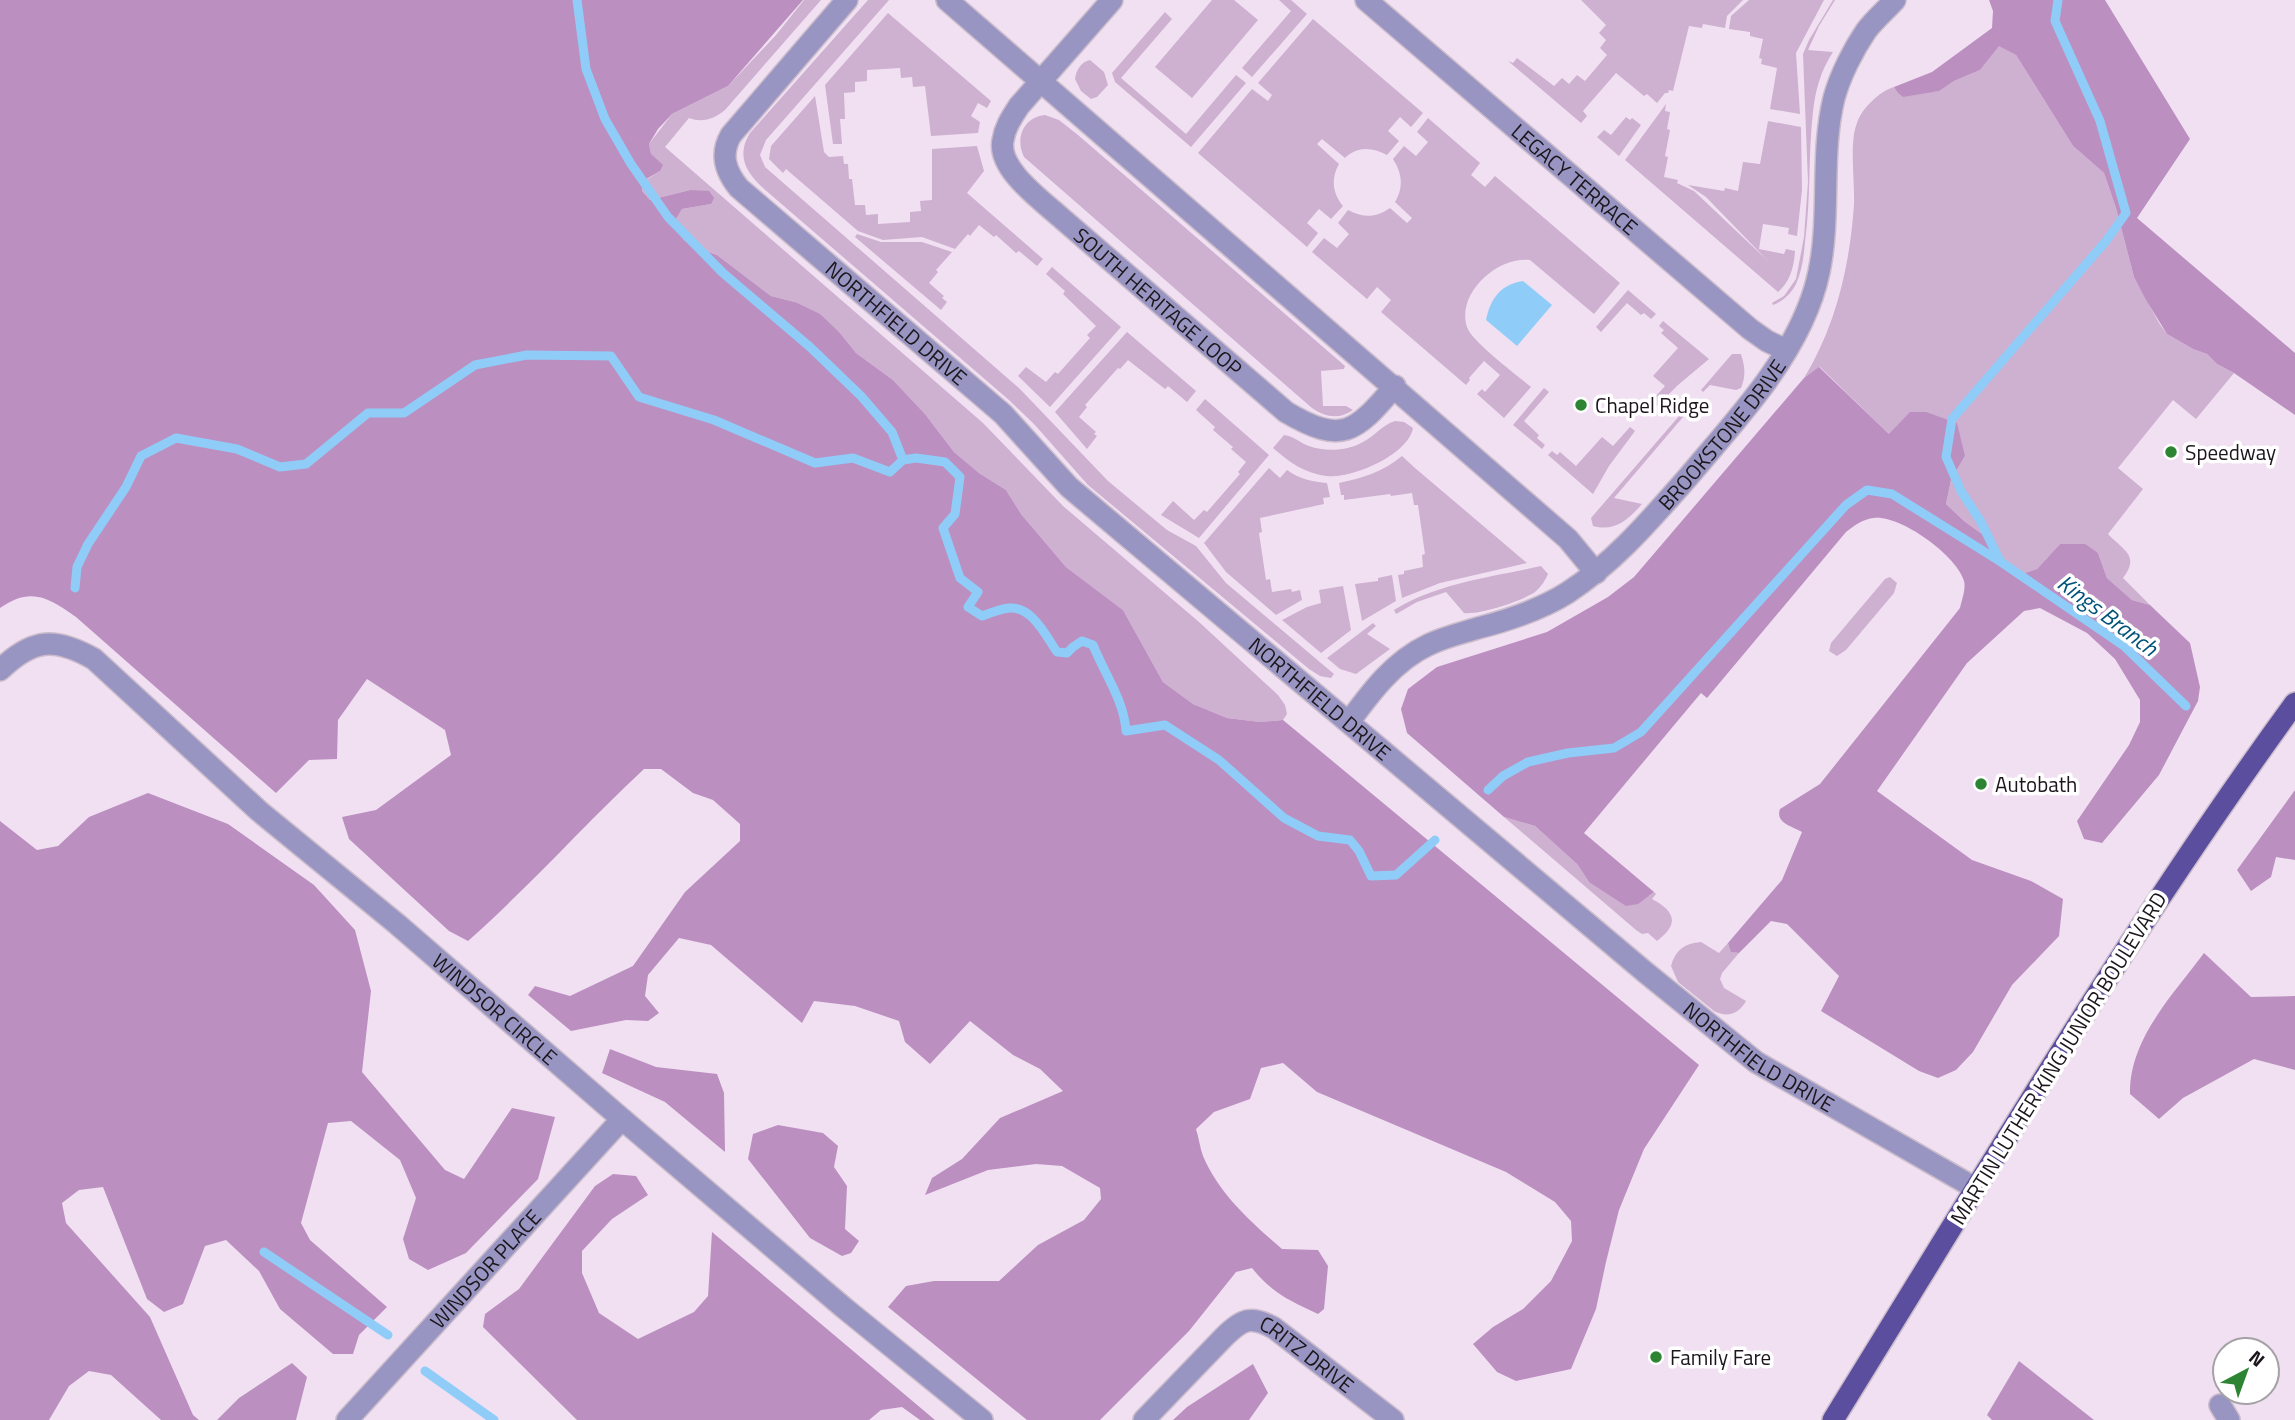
<svg xmlns="http://www.w3.org/2000/svg" width="2295" height="1420" font-family="'Titillium Web',sans-serif">
  <style>
    .green { fill: #ceb0d0 }
    .forest { fill: #bc8fc1 }
    .water { fill: #8fcdf8 }
    .lines { fill: none; stroke-linecap: round; stroke-linejoin: round }
    .stream { stroke: #8fcdf8; stroke-width: 9 }
    .street-casing { stroke: #cbbccb; stroke-width: 24 }
    .primary-casing { stroke: #cbbccb; stroke-width: 24 }
    .street { stroke: #9995c2; stroke-width: 21 }
    .primary { stroke: #5b4e9e; stroke-width: 21 }
    .poi-dot { fill: #2d8533; stroke: #fff; stroke-width: 2.5 }
    .labels { text-anchor: middle; dominant-baseline: central; stroke-width: 7; stroke-linejoin: round; paint-order: stroke }
    .street-label { font-size: 21px; fill: #1c161c; stroke: #fff }
    .poi-label { font-size: 21px; fill: #1c161c; stroke: #fff; text-anchor: start }
    .water-label { font-size: 23px; font-style: italic; fill: #01537a; stroke: #fff }
  </style>
  <rect width="100%" height="100%" fill="#f1e0f2"/>
  <g class="green">
    <path d="M 804,0 L 821,0 L 725,110 C 714,119 703,123 689,118 L 665,147 L 983,423 L 1063,506 L 1199,622 L 1278,695 L 1285,705 L 1287,714 L 1283,720 L 1260,722 L 1227,718 L 1193,704 L 1163,682 L 1123,610 L 1066,567 L 1021,514 L 1006,490 L 979,473 L 954,452 L 925,414 L 893,380 L 856,353 L 840,333 L 795,302 L 771,296 L 717,255 L 693,247 L 684,240 L 677,230 L 674,220 L 682,209 L 711,204 L 690,190 L 650,200 L 642,191 L 643,182 L 660,171 L 651,154 L 649,144 L 672,114 L 728,86 L 776,35 Z"/>
    <path d="M 868,0 L 889,0 L 766,140 L 760,155 L 765,167 L 1019,388 L 1108,481 L 1167,530 L 1196,546 L 1226,583 L 1334,674 L 1331,678 L 1320,676 L 1309,669 L 1088,485 L 1034,424 L 1009,400 L 763,188 C 746,172 736,156 750,133 Z"/>
    <path d="M 1212,0 L 1234,0 L 1258,20 L 1192,98 L 1155,67 Z"/>
    <path d="M 1279,0 L 1291,0 L 1307,14 L 1252,77 L 1242,68 L 1291,11 Z"/>
    <path d="M 1581,0 L 1743,0 L 1727,16 L 1725,28 L 1703,24 L 1702,28 L 1689,26 L 1673,91 L 1669,90 L 1668,93 L 1665,93 L 1657,103 L 1647,94 L 1644,96 L 1616,73 L 1583,111 L 1587,116 L 1581,123 L 1508,61 L 1513,63 L 1517,58 L 1554,86 L 1562,78 L 1569,84 L 1577,75 L 1585,81 L 1607,55 L 1600,48 L 1606,40 L 1599,33 L 1606,25 Z"/>
    <path d="M 1749,0 L 1824,0 L 1796,53 L 1800,114 L 1770,109 L 1777,68 L 1761,64 L 1762,59 L 1759,58 L 1763,39 L 1750,36 L 1750,32 L 1729,29 L 1731,16 Z"/>
    <path d="M 1833,0 L 1835,0 L 1819,26 L 1808,50 L 1833,52 C 1821,70 1815,91 1813,112 C 1808,155 1811,199 1805,242 C 1804,255 1802,271 1796,284 C 1791,294 1783,301 1773,305 L 1772,303 L 1784,296 L 1796,279 L 1804,237 L 1808,182 L 1803,54 L 1809,40 Z"/>
    <path d="M 1165,12 L 1172,19 L 1121,78 L 1186,134 L 1236,75 L 1246,83 L 1191,147 L 1115,82 L 1112,73 Z"/>
    <path d="M 888,13 L 991,101 L 987,108 L 978,103 L 971,116 L 980,122 L 978,133 L 931,136 L 925,86 L 913,87 L 912,77 L 901,78 L 900,68 L 867,70 L 867,81 L 855,82 L 855,92 L 844,93 L 845,119 L 840,119 L 842,144 L 833,144 L 825,85 Z"/>
    <path d="M 1313,19 L 1423,113 L 1411,127 L 1400,117 L 1388,131 L 1399,141 L 1387,155 C 1372,147 1357,146 1345,158 L 1322,139 L 1317,144 L 1339,164 C 1331,178 1332,193 1343,206 L 1331,219 L 1319,209 L 1307,223 L 1318,233 L 1307,247 L 1198,153 L 1252,89 L 1268,101 L 1272,95 L 1258,83 Z"/>
    <path d="M 1999,45 L 2016,55 L 2073,146 L 2104,173 L 2116,208 L 2134,277 L 2159,323 L 2167,334 L 2193,349 L 2207,354 L 2217,364 L 2234,373 L 2196,419 L 2173,400 L 2118,468 L 2143,489 L 2108,534 C 2124,551 2140,555 2123,578 L 2150,605 L 2132,600 L 2107,578 L 2098,553 L 2060,544 L 2037,569 L 2015,576 L 2001,562 L 1993,542 L 1964,521 L 1946,504 L 1951,480 L 1965,456 L 1889,434 L 1820,367 L 1804,378 C 1836,326 1850,265 1854,204 C 1855,181 1849,143 1857,123 C 1862,108 1880,91 1894,87 L 1897,92 L 1907,95 L 1938,91 L 1954,81 L 1980,70 Z"/>
    <path d="M 1090,60 L 1104,72 L 1108,85 L 1097,97 L 1091,99 L 1081,91 L 1075,79 C 1076,70 1081,62 1090,60 Z"/>
    <path d="M 815,96 L 824,152 L 829,157 L 843,156 L 844,164 L 848,164 L 849,179 L 852,179 L 855,205 L 865,205 L 866,215 L 878,214 L 878,224 L 910,222 L 910,212 L 921,211 L 920,201 L 932,200 L 932,149 L 977,146 L 984,171 L 967,193 L 1043,259 L 1037,266 L 1019,251 L 1016,253 L 996,235 L 994,237 L 979,225 L 970,236 L 968,234 L 955,249 L 922,237 L 883,240 L 858,231 L 786,169 L 783,173 L 769,159 L 771,146 Z"/>
    <path d="M 1666,104 L 1665,111 L 1670,112 L 1667,129 L 1670,130 L 1665,156 L 1668,157 L 1664,177 L 1678,180 L 1677,183 L 1694,191 L 1768,261 L 1706,197 L 1688,185 L 1724,191 L 1725,188 L 1738,191 L 1743,162 L 1760,164 L 1768,121 L 1801,127 L 1802,190 L 1797,236 L 1788,234 L 1789,228 L 1763,224 L 1759,249 L 1784,254 L 1786,249 L 1795,251 C 1794,267 1790,282 1778,292 L 1625,160 Z"/>
    <path d="M 1045,115 L 1059,120 L 1078,135 L 1345,366 L 1344,369 L 1321,371 L 1323,406 L 1346,406 L 1353,410 C 1339,420 1325,417 1312,408 L 1024,157 C 1015,139 1023,117 1045,115 Z"/>
    <path d="M 1626,117 L 1630,120 L 1632,118 L 1641,125 L 1619,156 L 1597,137 L 1604,130 L 1611,135 Z"/>
    <path d="M 1428,118 L 1480,163 L 1471,175 L 1485,187 L 1495,176 L 1620,283 L 1594,314 L 1530,260 C 1497,256 1456,294 1467,327 C 1471,341 1518,376 1531,387 L 1504,418 L 1477,394 L 1482,389 L 1485,392 L 1500,375 L 1484,361 L 1469,378 L 1470,380 L 1466,385 L 1381,312 L 1391,300 L 1377,287 L 1367,299 L 1312,252 L 1324,238 L 1337,248 L 1349,234 L 1338,223 L 1348,210 C 1363,218 1376,218 1390,208 L 1407,223 L 1412,218 L 1395,202 C 1404,187 1402,173 1393,159 L 1404,146 L 1416,156 L 1428,142 L 1417,132 Z"/>
    <path d="M 857,234 L 881,242 L 922,242 L 952,252 L 936,270 L 938,272 L 929,283 L 944,296 L 942,298 L 947,302 L 941,310 L 855,237 Z"/>
    <path d="M 1052,267 L 1121,327 L 1050,407 L 1018,376 L 1026,367 L 1046,382 L 1055,372 L 1058,374 L 1090,338 L 1087,335 L 1096,326 L 1063,294 L 1065,291 L 1046,274 Z"/>
    <path d="M 1628,290 L 1656,314 L 1651,319 L 1644,313 L 1641,315 L 1627,303 L 1601,332 L 1596,327 Z"/>
    <path d="M 1663,321 L 1709,359 L 1678,385 L 1652,411 L 1647,406 L 1665,386 L 1653,376 L 1678,348 L 1661,333 L 1664,330 L 1659,326 Z"/>
    <path d="M 1127,332 L 1196,391 L 1187,402 L 1168,386 L 1165,389 L 1128,360 L 1120,369 L 1118,368 L 1085,405 L 1087,407 L 1079,417 L 1096,432 L 1094,434 L 1097,436 L 1087,449 L 1055,412 Z"/>
    <path d="M 1732,354 L 1741,354 C 1745,367 1746,376 1741,388 L 1736,390 L 1710,385 L 1703,392 L 1701,390 Z"/>
    <path d="M 1544,388 L 1549,392 L 1524,421 L 1539,435 L 1537,438 L 1545,445 L 1542,449 L 1513,425 Z"/>
    <path d="M 1205,399 L 1269,455 L 1199,538 L 1161,515 L 1173,501 L 1194,520 L 1204,510 L 1207,512 L 1240,474 L 1238,472 L 1246,462 L 1231,449 L 1233,447 L 1213,430 L 1215,427 L 1196,410 Z"/>
    <path d="M 1686,408 L 1689,410 L 1614,498 L 1642,504 C 1628,520 1615,532 1593,526 L 1591,518 Z"/>
    <path d="M 1395,421 L 1404,422 L 1413,428 C 1408,455 1352,479 1326,476 C 1304,473 1289,462 1273,448 L 1284,435 C 1294,436 1300,443 1309,446 C 1325,452 1348,451 1363,442 C 1375,436 1382,425 1395,421 Z"/>
    <path d="M 1630,427 L 1635,431 L 1609,466 L 1593,494 L 1548,455 L 1552,451 L 1557,455 L 1560,452 L 1576,466 L 1602,437 L 1613,446 Z"/>
    <path d="M 1402,456 L 1415,468 L 1527,563 L 1440,583 L 1402,598 L 1398,575 L 1404,574 L 1404,571 L 1423,567 L 1422,555 L 1425,554 L 1418,505 L 1414,505 L 1412,493 L 1391,496 L 1390,494 L 1344,500 L 1344,495 L 1341,495 L 1339,483 C 1362,478 1383,472 1402,456 Z"/>
    <path d="M 1269,468 L 1280,478 L 1287,470 C 1299,479 1313,482 1327,483 L 1330,497 L 1323,498 L 1324,504 L 1260,518 L 1262,532 L 1259,533 L 1266,580 L 1270,579 L 1272,592 L 1291,589 L 1292,592 L 1300,590 L 1302,600 L 1300,601 L 1276,615 L 1226,572 L 1204,543 Z"/>
    <path d="M 1541,566 L 1548,574 C 1545,581 1541,587 1535,592 C 1522,601 1480,615 1464,613 L 1446,592 L 1417,602 L 1396,614 L 1394,610 C 1437,583 1493,577 1541,566 Z"/>
    <path d="M 1392,575 L 1396,601 L 1362,621 L 1355,584 L 1378,581 L 1378,578 Z"/>
    <path d="M 1890,577 L 1897,583 L 1894,593 L 1846,650 L 1837,656 L 1829,651 L 1831,643 L 1885,579 Z"/>
    <path d="M 1343,586 L 1351,630 L 1321,653 L 1282,620 L 1307,607 L 1321,603 L 1319,590 Z"/>
    <path d="M 1373,623 L 1376,626 L 1367,634 L 1390,649 L 1356,674 L 1340,669 L 1327,658 Z"/>
    <path d="M 1504,817 L 1535,826 L 1577,864 L 1589,882 L 1649,896 L 1654,892 L 1656,894 L 1652,899 C 1675,911 1680,924 1657,941 L 1648,933 L 1642,934 L 1636,930 Z"/>
    <path d="M 1701,942 L 1719,953 L 1728,943 L 1732,952 L 1739,953 L 1722,973 L 1720,979 L 1724,988 L 1746,1001 C 1739,1014 1727,1018 1714,1011 L 1678,982 L 1671,966 C 1675,950 1685,943 1701,942 Z"/>
  </g>
  <g class="forest">
    <path d="M 0,0 L 803,0 L 728,86 L 672,114 L 658,129 L 649,144 L 651,154 L 663,165 L 660,171 L 643,181 L 642,191 L 650,200 L 690,190 L 709,191 L 714,198 L 711,204 L 682,209 L 675,220 L 677,230 L 684,240 L 693,247 L 717,255 L 771,296 L 795,302 L 820,314 L 840,333 L 856,353 L 893,380 L 925,414 L 954,452 L 979,473 L 1006,490 L 1021,514 L 1066,567 L 1123,610 L 1163,682 L 1193,704 L 1227,718 L 1260,722 L 1283,720 L 1699,1065 L 1644,1149 L 1619,1210 L 1606,1262 L 1596,1309 L 1571,1369 L 1516,1381 L 1497,1372 L 1473,1344 L 1493,1327 L 1523,1309 L 1551,1281 L 1572,1241 L 1571,1221 L 1555,1202 L 1506,1172 L 1317,1092 L 1283,1063 L 1261,1068 L 1250,1099 L 1214,1112 L 1196,1129 C 1199,1138 1200,1148 1203,1156 C 1219,1194 1252,1223 1282,1249 L 1318,1250 L 1328,1266 L 1324,1309 L 1318,1314 C 1289,1300 1273,1294 1252,1268 L 1236,1272 L 1189,1331 L 1100,1420 L 1027,1420 L 888,1307 L 906,1286 L 934,1281 L 999,1281 L 1038,1245 L 1084,1220 L 1101,1199 L 1100,1188 L 1062,1166 L 1036,1164 L 988,1170 L 925,1195 L 932,1178 L 962,1159 L 1000,1118 L 1063,1091 L 1040,1069 L 1013,1055 L 970,1021 L 930,1064 L 905,1042 L 899,1021 L 855,1006 L 814,1001 L 802,1023 L 711,945 L 679,938 L 648,975 L 645,996 L 659,1013 L 648,1021 L 626,1020 L 571,1031 L 528,995 L 535,986 L 570,996 L 633,966 L 685,892 L 740,841 L 740,824 L 713,800 L 693,793 L 661,769 L 644,769 C 584,825 530,886 468,941 L 449,931 L 349,839 L 342,817 L 376,810 L 451,755 L 445,730 L 367,679 L 338,720 L 337,759 L 309,760 L 276,793 L 76,617 C 49,598 31,586 0,608 Z"/>
    <path d="M 1989,0 L 2105,0 L 2190,139 L 2137,218 L 2295,353 L 2295,415 L 2234,373 L 2217,364 L 2207,354 L 2193,349 L 2167,334 L 2146,300 L 2134,277 L 2116,208 L 2104,173 L 2073,146 L 2016,55 L 1999,46 L 1980,70 L 1954,81 L 1939,91 L 1903,97 L 1897,92 L 1894,87 L 1932,72 L 1992,28 L 1993,11 Z"/>
    <path d="M 1819,367 L 1889,434 L 1910,412 L 1926,412 L 1957,423 L 1965,456 L 1951,480 L 1946,504 L 1964,521 L 1993,542 L 2001,562 L 2015,576 L 2037,569 L 2060,544 L 2085,544 L 2098,553 L 2107,578 L 2132,600 L 2150,605 L 2190,643 L 2200,687 L 2198,701 L 2159,775 L 2102,843 L 2084,839 L 2077,821 L 2129,745 L 2140,722 L 2140,700 L 2115,659 L 2087,633 L 2040,608 L 2024,611 L 1967,663 L 1877,791 L 1972,860 L 2031,881 L 2063,899 L 2059,936 L 2012,985 L 1973,1052 L 1956,1070 L 1938,1078 L 1919,1071 L 1821,1011 L 1839,976 L 1787,924 L 1771,921 L 1739,953 L 1731,952 L 1728,943 L 1782,880 L 1802,832 C 1792,826 1775,823 1780,809 L 1820,784 L 1960,608 C 1962,599 1966,589 1964,581 C 1957,556 1901,515 1874,518 C 1863,519 1855,525 1846,532 L 1707,698 L 1701,693 L 1584,833 L 1654,892 L 1638,904 L 1626,906 L 1589,882 L 1577,864 L 1535,826 L 1504,817 L 1407,733 L 1401,709 L 1408,689 L 1437,667 L 1547,632 L 1608,597 L 1634,577 L 1804,378 Z"/>
    <path d="M 2295,790 L 2295,860 L 2276,857 L 2271,877 L 2251,891 L 2237,870 Z"/>
    <path d="M 148,793 L 228,824 L 314,885 L 355,930 L 371,991 L 362,1072 L 445,1170 L 464,1179 L 512,1108 L 555,1117 L 538,1179 L 466,1253 L 428,1270 L 409,1259 L 403,1239 L 416,1198 L 400,1160 L 351,1121 L 328,1123 L 301,1223 L 310,1240 L 387,1307 L 359,1335 L 353,1354 L 333,1354 L 280,1309 L 259,1271 L 226,1240 L 205,1246 L 183,1304 L 164,1312 L 147,1299 L 103,1187 L 79,1190 L 62,1203 L 66,1223 L 150,1317 L 193,1415 L 199,1420 L 161,1420 L 111,1375 L 89,1371 L 69,1386 L 49,1420 L 0,1420 L 0,821 L 37,850 L 58,846 L 89,817 Z"/>
    <path d="M 2204,953 L 2251,997 L 2295,996 L 2295,1070 L 2254,1059 L 2183,1098 L 2159,1119 L 2130,1094 C 2129,1039 2173,995 2204,953 Z"/>
    <path d="M 610,1049 L 656,1067 L 717,1074 L 724,1093 L 725,1152 L 665,1102 L 602,1073 Z"/>
    <path d="M 778,1125 L 823,1133 L 838,1146 L 834,1167 L 847,1186 L 845,1229 L 859,1241 L 851,1253 L 842,1256 L 810,1238 L 748,1159 L 753,1134 Z"/>
    <path d="M 613,1174 L 636,1176 L 648,1195 L 612,1219 L 582,1251 L 582,1273 L 599,1313 L 638,1339 L 694,1312 L 708,1296 L 712,1232 L 935,1420 L 920,1420 L 902,1407 L 881,1410 L 869,1420 L 577,1420 L 483,1327 L 485,1314 L 519,1289 L 595,1186 Z"/>
    <path d="M 2019,1361 L 2094,1420 L 1992,1420 L 1987,1415 Z"/>
    <path d="M 292,1363 L 307,1377 L 296,1420 L 217,1420 L 239,1398 Z"/>
    <path d="M 1253,1364 L 1268,1393 L 1249,1420 L 1173,1420 L 1187,1407 Z"/>
  </g>
  <path class="water" d="M 1523,281 L 1552,305 L 1517,346 L 1486,320 C 1490,299 1501,284 1523,281 Z"/>
  <g class="lines">
    <g class="stream">
      <path d="M 577,0 L 586,69 L 605,119 L 631,164 L 668,217 L 723,273 L 810,347 L 861,396 L 892,432 L 903,460"/>
      <path d="M 2000,561 L 1981,522 L 1961,491 L 1946,457 L 1952,419 L 2106,241 L 2126,213 L 2100,121 L 2055,21 L 2058,0"/>
      <path d="M 75,588 L 77,567 L 88,544 L 126,487 L 141,456 L 176,438 L 237,449 L 280,467 L 306,464 L 368,413 L 404,413 L 475,365 L 527,355 L 611,356 L 639,397 L 714,420 L 815,463 L 853,458 L 890,472 L 903,460 L 916,458 L 945,462 L 960,477 L 955,514 L 943,528 L 960,578 L 978,592 L 968,607 L 982,616 C 990,613 1000,609 1009,608 C 1032,606 1046,636 1057,652 L 1067,653 L 1073,647 L 1082,641 L 1093,645 C 1104,673 1124,700 1126,731 L 1165,725 L 1219,760 L 1284,818 L 1318,836 L 1350,840 L 1359,851 L 1371,876 L 1396,875 L 1435,840"/>
      <path d="M 1488,790 L 1503,776 L 1528,762 L 1568,753 L 1614,748 L 1641,732 L 1846,505 L 1867,490 L 1892,494 L 2001,562 L 2124,646 L 2186,706"/>
      <path d="M 264,1252 L 388,1335"/>
      <path d="M 425,1371 L 494,1420"/>
    </g>
    <g class="street-casing">
      <g id="street">
        <path id="s1" d="M 847,0 L 731,135 C 720,154 725,171 739,188 L 1003,414 L 1069,487 L 1645,972 L 1756,1062 L 1975,1188"/>
        <path d="M 947,0 L 1568,539 L 1596,573"/>
        <path id="s2" d="M 1112,0 L 1019,106 C 1012,117 1005,127 1003,140 C 997,168 1040,199 1059,216 L 1286,412 C 1342,445 1355,433 1395,386"/>
        <path id="s3" d="M 1366,0 L 1750,329 L 1767,341 L 1786,350"/>
        <path id="s4" d="M 0,670 C 33,638 55,637 94,659 L 259,811 L 397,924 L 622,1119 L 843,1307 L 982,1420"/>
        <path id="s5" d="M 1349,722 C 1371,692 1394,661 1428,645 C 1444,637 1462,633 1478,628 C 1509,620 1540,610 1567,593 C 1615,562 1651,519 1689,476 C 1715,445 1742,415 1766,382 C 1789,350 1811,311 1819,272 C 1831,215 1820,155 1834,98 C 1840,76 1853,50 1866,31 C 1874,20 1886,10 1895,0"/>
        <path d="M 2220,1405 L 2229,1420"/>
        <path id="s6" d="M 347,1420 L 622,1119"/>
        <path id="s7" d="M 1144,1420 L 1224,1337 C 1242,1319 1251,1315 1274,1328 L 1393,1420"/>
      </g>
    </g>
    <g class="primary-casing">
      <path id="primary" d="M 1833,1420 C 1983,1178 2127,933 2295,703"/>
    </g>
    <use href="#street" class="street"/>
    <use href="#primary" class="primary"/>
  </g>
  <g class="poi-dot">
    <circle cx="1581" cy="405" r="7"/>
    <circle cx="2171" cy="452" r="7"/>
    <circle cx="1981" cy="784" r="7"/>
    <circle cx="1656" cy="1357" r="7"/>
  </g>
  <g class="labels">
    <g class="street-label">
      <text stroke="none"><textPath href="#s3" startOffset="275">LEGACY TERRACE</textPath></text>
      <text stroke="none"><textPath href="#s2" startOffset="408">SOUTH HERITAGE LOOP</textPath></text>
      <text stroke="none"><textPath href="#s1" startOffset="443">NORTHFIELD DRIVE</textPath></text>
      <text stroke="none"><textPath href="#s5" startOffset="483">BROOKSTONE DRIVE</textPath></text>
      <text stroke="none"><textPath href="#s1" startOffset="1010">NORTHFIELD DRIVE</textPath></text>
      <text stroke="none"><textPath href="#s4" startOffset="637">WINDSOR CIRCLE</textPath></text>
      <text stroke="none"><textPath href="#s1" startOffset="1577">NORTHFIELD DRIVE</textPath></text>
      <text transform="translate(2058 1058) rotate(-58)">MARTIN LUTHER KING JUNIOR BOULEVARD</text>
      <text stroke="none"><textPath href="#s6" startOffset="205">WINDSOR PLACE</textPath></text>
      <text stroke="none"><textPath href="#s7" startOffset="214">CRITZ DRIVE</textPath></text>
    </g>
    <g class="poi-label">
      <text x="1595" y="405">Chapel Ridge</text>
      <text x="2185" y="452">Speedway</text>
      <text x="1995" y="784">Autobath</text>
      <text x="1670" y="1357">Family Fare</text>
    </g>
    <g class="water-label">
      <text transform="translate(2108 615) rotate(37)">Kings Branch</text>
    </g>
  </g>
  <g transform="translate(2246 1371) rotate(41)"><circle r="33" fill="#ffffff" stroke="#a4a2a4" stroke-width="2"/>
  <path d="M0-5L12 26L0 18L-12 26Z" fill="#2d8533"/>
  <text y="-10" font-size="19" font-weight="bold" text-anchor="middle" fill="#1c161c">N</text>
  </g>
</svg>
